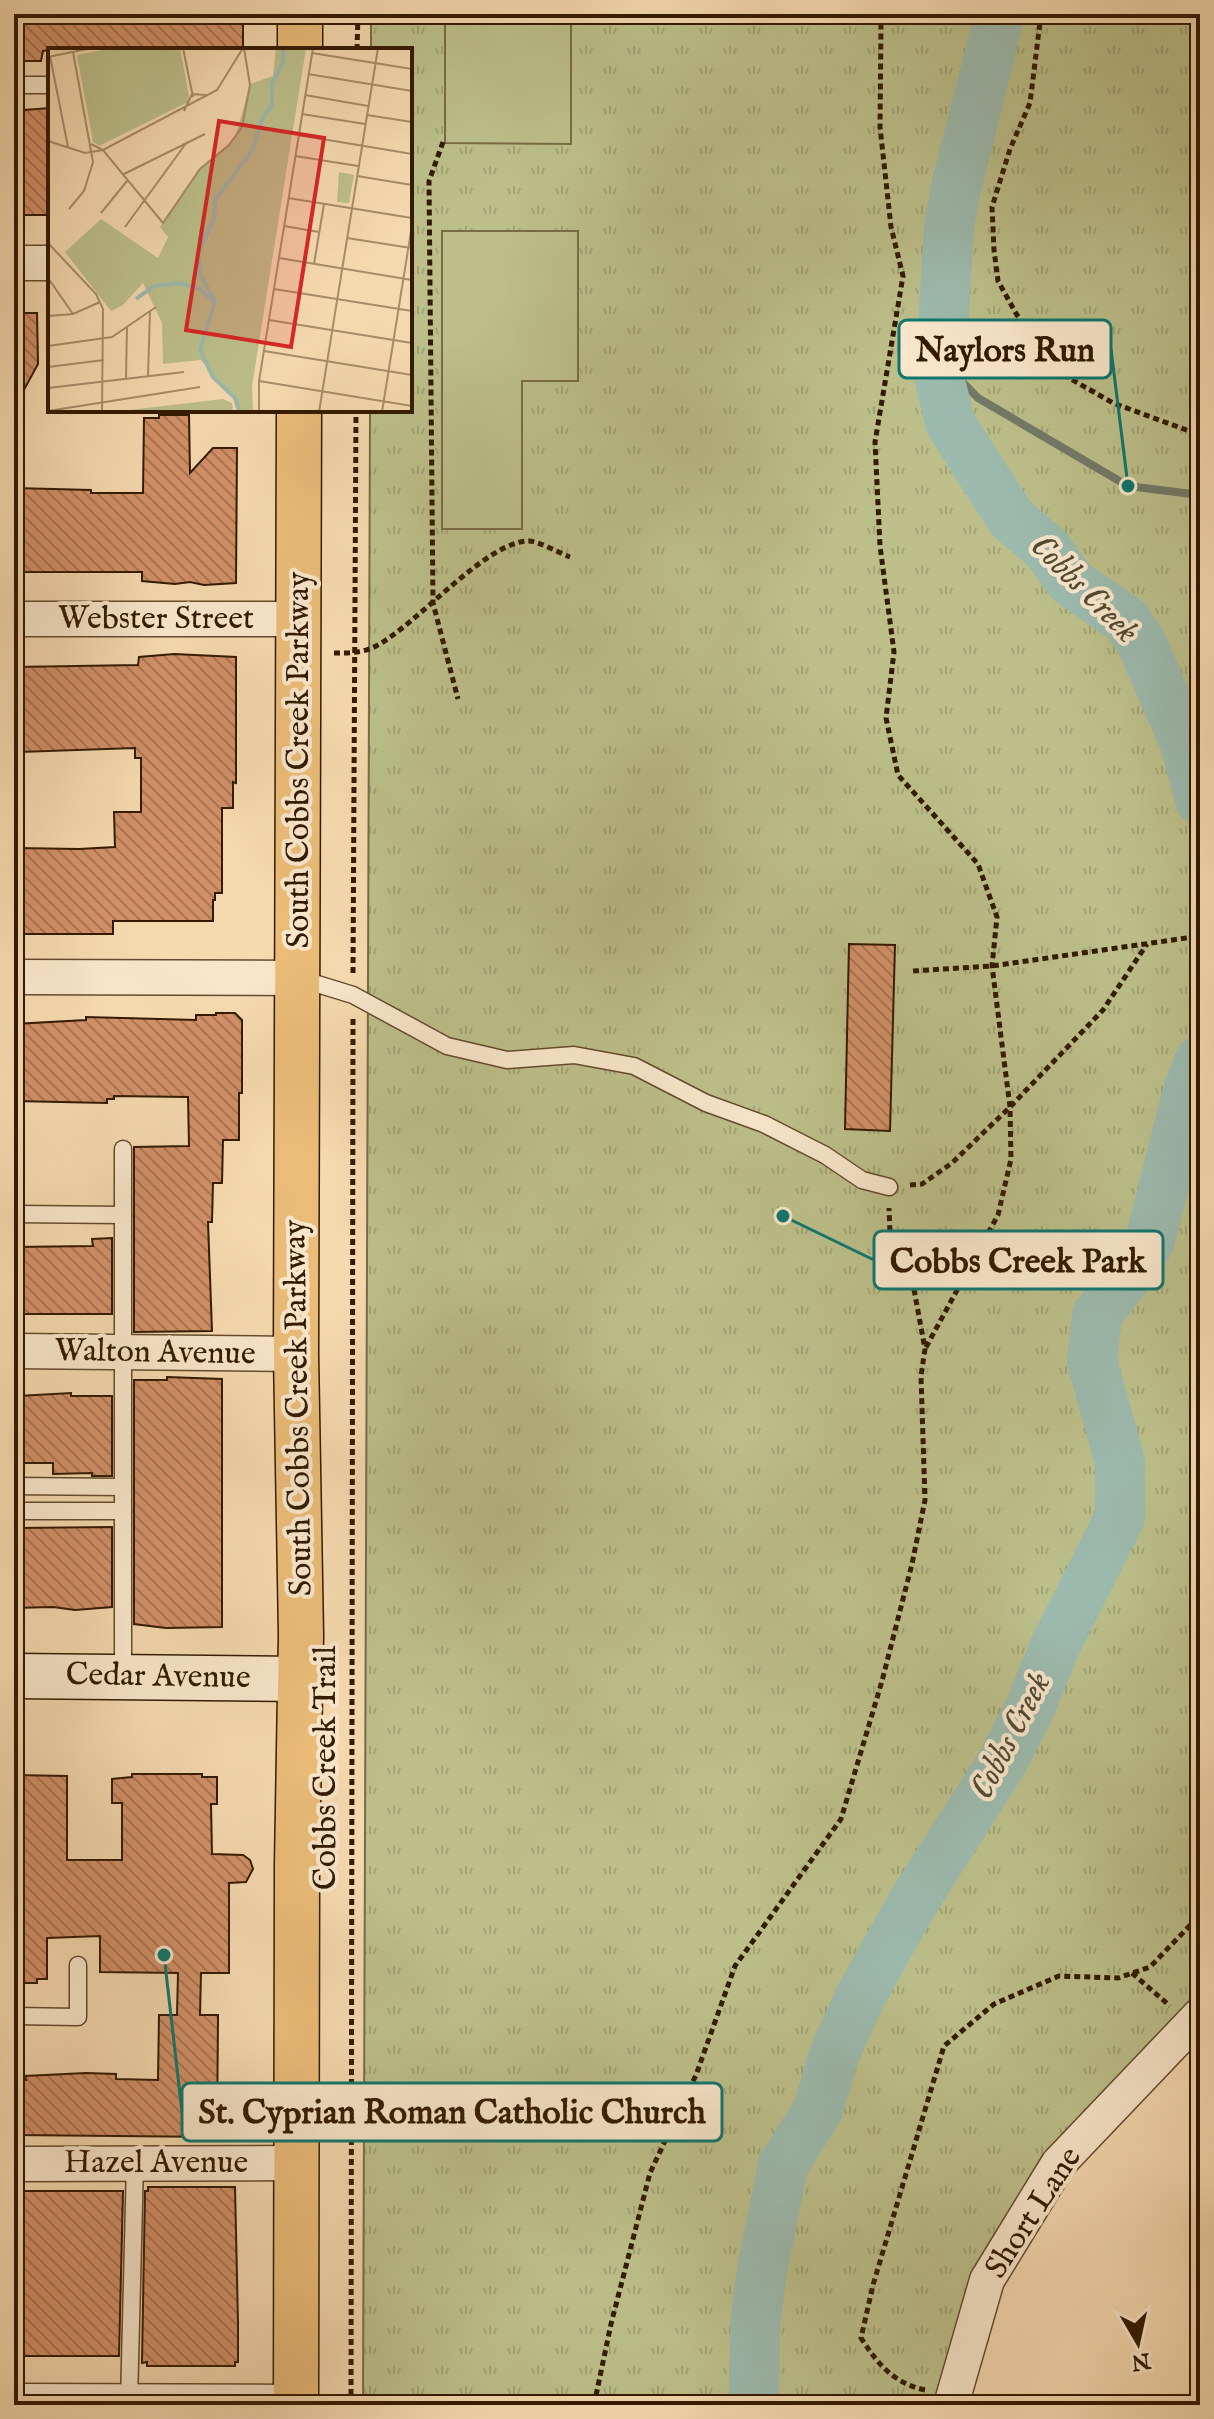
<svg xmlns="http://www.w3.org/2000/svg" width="1214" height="2419" font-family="'IM FELL English',serif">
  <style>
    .grass { fill: url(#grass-tufts); stroke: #786c45; stroke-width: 2 }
    .garden { fill: #bcbf8a; stroke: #786c45; stroke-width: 2 }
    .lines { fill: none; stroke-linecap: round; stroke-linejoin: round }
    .stream { stroke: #727a68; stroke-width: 8 }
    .river { stroke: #9cbaae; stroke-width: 50 }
    .building { fill: url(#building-back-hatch); stroke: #331a00; stroke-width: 2 }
    .lane-casing { stroke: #644a2c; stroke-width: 19 }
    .street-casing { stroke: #644a2c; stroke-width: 37 }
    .secondary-casing { stroke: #331a00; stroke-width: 47 }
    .primary-casing { stroke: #331a00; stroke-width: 47 }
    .path { stroke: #331a00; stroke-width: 5; stroke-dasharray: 6 4; stroke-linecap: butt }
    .lane { stroke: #f8e6cb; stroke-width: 16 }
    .street { stroke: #f8e6cb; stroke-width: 34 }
    .secondary { stroke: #f8e6cb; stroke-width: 44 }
    .primary { stroke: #eabc78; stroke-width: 44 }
    .labels { text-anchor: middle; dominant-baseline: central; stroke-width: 8; stroke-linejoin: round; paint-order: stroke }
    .street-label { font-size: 32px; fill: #331a00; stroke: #f8e6cb }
    .water-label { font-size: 34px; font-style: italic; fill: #524a34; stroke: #f8e6cb }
    .inset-river { fill: none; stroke: #9cbaae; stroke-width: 4 }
    .inset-road { fill: none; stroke: #a78d69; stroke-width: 2 }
    .view { fill: #d62828; fill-opacity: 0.15; stroke: #d62828; stroke-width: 4 }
    .inset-edge { fill: none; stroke: #331a00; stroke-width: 4 }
    .leader { fill: none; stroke: #0f766e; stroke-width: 3 }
    .callout-dot { fill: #0f766e; stroke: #f8e6cb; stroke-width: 3 }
    .callout { fill: #f8e6cb; stroke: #0f766e; stroke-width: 3 }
    .callout-label { font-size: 34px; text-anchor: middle; font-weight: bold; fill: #331a00 }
  </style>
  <defs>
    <pattern id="grass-tufts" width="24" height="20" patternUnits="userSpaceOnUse" patternTransform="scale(2)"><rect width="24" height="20" fill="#bcbf8a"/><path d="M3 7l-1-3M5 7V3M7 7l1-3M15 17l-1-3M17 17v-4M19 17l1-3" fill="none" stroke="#a2a475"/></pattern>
    <pattern id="building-back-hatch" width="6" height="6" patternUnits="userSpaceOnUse" patternTransform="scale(2)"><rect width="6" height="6" fill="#d29068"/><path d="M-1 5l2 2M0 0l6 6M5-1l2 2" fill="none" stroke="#ab7553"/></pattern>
  </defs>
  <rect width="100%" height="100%" fill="#f5d9af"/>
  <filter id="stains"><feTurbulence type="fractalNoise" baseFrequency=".0025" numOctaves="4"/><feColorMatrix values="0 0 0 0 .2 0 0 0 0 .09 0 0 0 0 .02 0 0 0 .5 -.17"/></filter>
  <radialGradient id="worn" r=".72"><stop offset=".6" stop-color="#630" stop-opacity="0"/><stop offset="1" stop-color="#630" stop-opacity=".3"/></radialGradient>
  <path class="grass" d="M 371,14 L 1200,14 L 1200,2023 L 1011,2246 L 965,2405 L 363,2405 L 370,410 L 410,410 L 410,50 L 371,50 Z"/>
  <g class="garden">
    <path d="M 445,14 L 571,14 L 571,144 L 445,143 Z"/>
    <path d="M 442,231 L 578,231 L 578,381 L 522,381 L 522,529 L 442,529 Z"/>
  </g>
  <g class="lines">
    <path class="stream" d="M 942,361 L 978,398 L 1128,486 L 1200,495"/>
    <g class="river">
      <path d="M 1000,14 L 956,188 L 949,226 L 940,381 L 950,423 L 1011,518 L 1047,549 L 1071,582 L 1127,621 L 1141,642 L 1185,743 L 1200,800"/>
      <path d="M 754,2405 L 755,2325 L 762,2270 L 783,2165 L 818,2110 L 834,2055 L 859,1999 L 912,1904 L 1001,1764 L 1029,1710 L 1056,1644 L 1120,1517 L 1120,1462 L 1092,1361 L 1097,1315 L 1125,1279 L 1150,1241 L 1188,1090 L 1200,1060"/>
    </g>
  </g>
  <g class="building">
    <path d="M 20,14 L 243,14 L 243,50 L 50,50 L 43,51 L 41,61 L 18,61 Z"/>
    <path d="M 50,108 L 50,215 L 15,215 L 16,156 L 18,156 L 20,128 L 24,128 L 24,110 Z"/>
    <path d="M 14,313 L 37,313 L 38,364 L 14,408 Z"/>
    <path d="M 159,415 L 189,415 L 190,473 L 213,448 L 237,448 L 236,583 L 204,585 L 190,582 L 175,584 L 142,581 L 142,572 L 14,572 L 15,488 L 91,490 L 91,493 L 143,493 L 144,418 L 159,418 Z"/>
    <path d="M 174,654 L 236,657 L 236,783 L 233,782 L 233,808 L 222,808 L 222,893 L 215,893 L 215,900 L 213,900 L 213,921 L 113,921 L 113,934 L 18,934 L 18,925 L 16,925 L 18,848 L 79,849 L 115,847 L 114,812 L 141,812 L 141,758 L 135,758 L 135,748 L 20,752 L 20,748 L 15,748 L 14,667 L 138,665 L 139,657 Z"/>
    <path d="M 849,944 L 895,945 L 890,1131 L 845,1129 Z"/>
    <path d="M 216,1013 L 235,1013 L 242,1020 L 242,1093 L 239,1093 L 239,1140 L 223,1140 L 222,1183 L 213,1183 L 212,1222 L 208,1222 L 212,1331 L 134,1332 L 134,1147 L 189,1146 L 188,1097 L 114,1096 L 114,1099 L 107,1099 L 107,1103 L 14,1101 L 14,1024 L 86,1020 L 86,1017 L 196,1020 L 196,1015 L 216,1015 Z"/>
    <path d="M 112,1238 L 112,1314 L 19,1314 L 19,1300 L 14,1300 L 14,1247 L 93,1246 L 92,1239 Z"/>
    <path d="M 167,1377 L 222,1379 L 222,1627 L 166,1628 L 134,1624 L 134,1380 L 167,1380 Z"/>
    <path d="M 71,1393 L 71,1396 L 112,1396 L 112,1476 L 92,1476 L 92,1473 L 53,1474 L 53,1463 L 14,1463 L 14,1409 L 17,1409 L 18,1396 Z"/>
    <path d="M 112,1527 L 112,1607 L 75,1610 L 53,1607 L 14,1608 L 16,1528 Z"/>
    <path d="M 132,1774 L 202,1774 L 202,1777 L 217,1777 L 217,1804 L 211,1804 L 212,1854 L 243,1855 L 250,1860 L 253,1869 L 246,1882 L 229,1883 L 229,1973 L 201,1973 L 200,2015 L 218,2015 L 217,2137 L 14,2135 L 14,2079 L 26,2080 L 25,2076 L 86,2073 L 116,2074 L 116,2079 L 158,2080 L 159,2015 L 177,2015 L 178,1973 L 100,1972 L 100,1936 L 47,1938 L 47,1979 L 37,1979 L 37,1983 L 14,1983 L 14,1775 L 67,1776 L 67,1860 L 122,1860 L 122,1803 L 112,1803 L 112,1779 L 132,1777 Z"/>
    <path d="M 148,2187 L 235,2187 L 238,2323 L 238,2362 L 235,2362 L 235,2366 L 147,2366 L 147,2362 L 142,2363 L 145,2191 L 148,2191 Z"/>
    <path d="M 14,2191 L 123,2191 L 119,2356 L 14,2356 Z"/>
  </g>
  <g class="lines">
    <g class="lane-casing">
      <g id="lane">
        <path d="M 14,85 L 50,85"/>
        <path d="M 301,979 L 353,995 L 447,1046 L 507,1060 L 574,1055 L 634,1066 L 706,1103 L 764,1124 L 825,1155 L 862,1180 L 889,1187"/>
        <path d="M 123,1149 L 123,1674"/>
        <path d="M 14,1214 L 123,1215"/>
        <path d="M 14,1486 L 123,1487"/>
        <path d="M 14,1511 L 123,1511"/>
        <path d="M 14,2016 L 78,2017 L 78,1965"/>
        <path d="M 129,2402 L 135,2163"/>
      </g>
    </g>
    <g class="street-casing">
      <g id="street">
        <path d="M 14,263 L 50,263"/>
        <path d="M 14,619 L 299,619"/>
        <path d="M 14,977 L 299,978"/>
        <path d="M 14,1351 L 296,1354"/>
        <path d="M 14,2164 L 298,2163"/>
        <path d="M 14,2401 L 296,2402"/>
        <path d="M 951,2405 L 987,2280 L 1058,2164 L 1200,2015"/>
      </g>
    </g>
    <g class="secondary-casing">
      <path id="secondary" d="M 14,1676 L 301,1679"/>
    </g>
    <g class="primary-casing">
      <g id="primary">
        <path d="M 300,14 L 300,50"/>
        <path d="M 296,2405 L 297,1864 L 301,1635 L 296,1354 L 299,410"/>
      </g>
    </g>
    <g class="path">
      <path d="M 878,14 L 881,25 L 880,127 L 891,227 L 903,276 L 875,442 L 880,546 L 894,652 L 886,718 L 898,775 L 978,864 L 997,917 L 992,966 L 1010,1107 L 1011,1159 L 998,1215 L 925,1349"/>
      <path d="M 1041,14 L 1030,103 L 1010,149 L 992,207 L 994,250 L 998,281 L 1017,315 L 1057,371 L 1113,403 L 1200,435"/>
      <path d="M 357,50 L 358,14"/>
      <path d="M 443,142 L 429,181 L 433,603 L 458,699"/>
      <path d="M 334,653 C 348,653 363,653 376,646 C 418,624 486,541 529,541 C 541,542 559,553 570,557"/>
      <path d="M 913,971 L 992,966 L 1200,936"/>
      <path d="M 353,973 L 356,410"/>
      <path d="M 910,1185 L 922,1184 L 952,1163 L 1010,1107 L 1103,1010 L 1147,944"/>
      <path d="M 1132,1973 L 1170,2006"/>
      <path d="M 925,2390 C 893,2383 878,2364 861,2338 L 873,2285 L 944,2046 L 994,2004 L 1059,1976 L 1118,1978 L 1150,1967 L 1200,1915"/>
      <path d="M 351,2405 L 353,1019"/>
      <path d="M 594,2405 L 611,2324 L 650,2173 L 696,2075 L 735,1966 L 841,1819 L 882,1681 L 912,1564 L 925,1500 L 921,1376 L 925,1349 L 910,1268 L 890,1233 L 889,1208"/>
    </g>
    <use href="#lane" class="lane"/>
    <use href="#street" class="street"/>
    <use href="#secondary" class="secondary"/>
    <use href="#primary" class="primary"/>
  </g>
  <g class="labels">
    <g class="street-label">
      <text x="156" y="619">Webster Street</text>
      <text transform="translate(299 760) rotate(-90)">South Cobbs Creek Parkway</text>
      <text transform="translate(155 1353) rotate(1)">Walton Avenue</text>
      <text transform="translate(299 1408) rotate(-91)">South Cobbs Creek Parkway</text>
      <text transform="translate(158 1677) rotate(1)">Cedar Avenue</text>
      <text transform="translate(326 1768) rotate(-90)">Cobbs Creek Trail</text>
      <text x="156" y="2163">Hazel Avenue</text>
      <text transform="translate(1034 2213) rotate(-57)">Short Lane</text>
    </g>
    <g class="water-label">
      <text transform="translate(1084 589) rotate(45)">Cobbs Creek</text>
      <text transform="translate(1011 1736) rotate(-63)">Cobbs Creek</text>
    </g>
  </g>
  <g transform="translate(48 48)">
    <rect width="364" height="364" fill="#f5d9af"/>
    <path d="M 228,0 L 258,0 L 204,338 L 205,364 L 189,364 L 185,350 L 153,312 L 115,316 L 114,275 L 95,235 L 75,257 L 63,263 L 17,204 L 53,171 L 110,210 L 120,189 L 112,179 L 155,118 L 187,91 L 202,36 L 225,28 ZM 291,124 L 306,127 L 301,155 L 289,154 Z" fill="#bcbf8a"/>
    <path d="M 65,0 L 132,0 L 141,48 L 140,54 L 51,98 L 45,94 L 29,7 ZM 175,351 L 184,355 L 185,364 L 65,364 Z" fill="#bcbf8a"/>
    <path d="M 53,174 L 69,192 L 39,218 L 27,206 L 49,186 ZM 61,204 L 78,221 L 85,216 L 93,223 L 74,237 L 60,223 L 51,230 L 47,218 Z" fill="#bcbf8a"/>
    <path class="inset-river" d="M 88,251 L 106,238 L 132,235 L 152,241 L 167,255M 191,364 L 188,351 L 165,329 L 152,302 L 167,253 L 153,228 L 150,206 L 166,170 L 167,152 L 205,101 L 213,73 L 224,57 L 224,35 L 235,15 L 235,0"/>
    <path class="inset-road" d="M 135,0 L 145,49M 264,5 L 364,21M 2,8 L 20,99M 0,9 L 44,0M 260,26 L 364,43M 257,47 L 320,58M 136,63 L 144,46 L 158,47M 254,66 L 317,76M 319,67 L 364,74M 250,87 L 364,106M 0,93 L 37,105 L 55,102 L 169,42 L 195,0M 43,96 L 55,102 L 115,175 L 152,121 L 181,97 L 194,79 L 202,37 L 196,0M 247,108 L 310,118M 74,127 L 157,86M 309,128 L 364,137M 240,150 L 364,170M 21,161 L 36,143 L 45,114 L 25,4M 53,165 L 79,133M 236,178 L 271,184M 77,179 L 139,94M 299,190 L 363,200M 0,195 L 48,246 L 55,261 L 54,364M 231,210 L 364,232M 266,216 L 276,156M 0,230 L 25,266M 226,241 L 364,263M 0,268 L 25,266 L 52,254M 221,272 L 364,295M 0,298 L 64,289 L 108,259M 216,303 L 364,327M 0,319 L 56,312M 100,328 L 102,263M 78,330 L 79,279M 211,333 L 364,358M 0,340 L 136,324M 0,363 L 152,339M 211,364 L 211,333 L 265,0M 271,364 L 330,0M 334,364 L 364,177"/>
    <path class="view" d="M 171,73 L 276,90 L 243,299 L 138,282 Z"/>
    <rect width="364" height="364" class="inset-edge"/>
  </g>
  <path class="leader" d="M1128 486L1111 349M783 1216L874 1260M164 1955L182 2112"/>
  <g class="callout-dot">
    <circle cx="1128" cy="486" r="8"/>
    <circle cx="783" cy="1216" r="8"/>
    <circle cx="164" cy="1955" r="8"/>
  </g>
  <g class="callout">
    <rect x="899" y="320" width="212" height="58" rx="8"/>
    <rect x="874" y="1231" width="289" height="58" rx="8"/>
    <rect x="182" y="2083" width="540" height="58" rx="8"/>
  </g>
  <g class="callout-label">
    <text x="1005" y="361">Naylors Run</text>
    <text x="1018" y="1272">Cobbs Creek Park</text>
    <text x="452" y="2123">St. Cyprian Roman Catholic Church</text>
  </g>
  <rect width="1214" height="2419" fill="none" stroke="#f5d9af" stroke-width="48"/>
  <rect x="16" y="16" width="1182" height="2387" fill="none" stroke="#331a00" stroke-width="4"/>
  <rect x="24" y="24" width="1166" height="2371" fill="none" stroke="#331a00" stroke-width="2"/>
  <g transform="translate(1138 2343) rotate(171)" stroke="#f8e6cb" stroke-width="6" paint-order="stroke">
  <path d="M0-6L14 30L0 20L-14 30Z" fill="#331a00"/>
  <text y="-12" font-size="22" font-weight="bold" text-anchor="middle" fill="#331a00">N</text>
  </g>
  <rect width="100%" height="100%" filter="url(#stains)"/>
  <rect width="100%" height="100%" fill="url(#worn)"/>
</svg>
